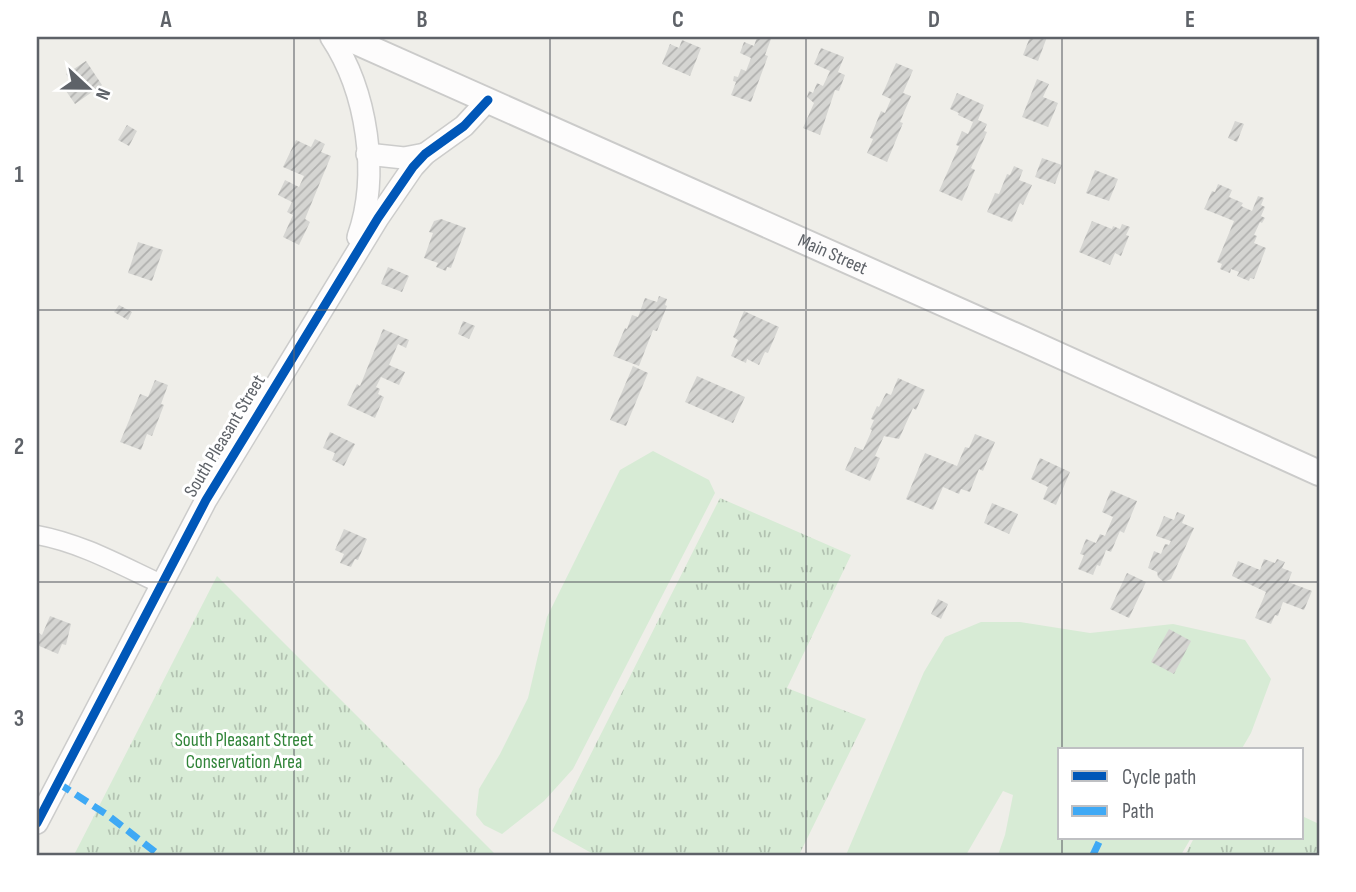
<svg xmlns="http://www.w3.org/2000/svg" width="1356" height="892" font-family="'Sofia Sans Condensed',sans-serif">
  <style>
    .grass { fill: #d7ebd5 }
    .park { fill: url(#park-tufts) }
    .building { fill: url(#building-hatch) }
    .lines { fill: none; stroke-linecap: round; stroke-linejoin: round }
    .minor-casing { stroke: #cccccb; stroke-width: 21 }
    .tertiary-casing { stroke: #cccccb; stroke-width: 24 }
    .secondary-casing { stroke: #cbcbca; stroke-width: 28 }
    .minor { stroke: #fdfcfc; stroke-width: 18 }
    .tertiary { stroke: #fdfcfc; stroke-width: 21 }
    .secondary { stroke: #fdfcfc; stroke-width: 24 }
    .quiet { stroke: #3fa9f5; stroke-width: 7; stroke-dasharray: 14 7; stroke-linecap: butt }
    .cycleway-casing { stroke: #fff; stroke-width: 13 }
    .cycleway { stroke: #0057b8; stroke-width: 9 }
    .grid { fill: none; stroke: #5e6268; stroke-width: 2; stroke-opacity: 0.55 }
    .labels { text-anchor: middle; dominant-baseline: central; stroke-width: 6; stroke-linejoin: round; paint-order: stroke }
    .street-label { font-size: 19px; fill: #5e6268; stroke: #fff }
    .park-label { font-size: 19px; fill: #308438; stroke: #fff }
    .neatline { fill: none; stroke: #5e6268; stroke-width: 2.5 }
    .grid-label { font-size: 23px; text-anchor: middle; font-weight: bold; fill: #5e6268 }
  </style>
  <defs>
    <pattern id="park-tufts" width="24" height="20" patternUnits="userSpaceOnUse" patternTransform="scale(1.75)"><rect width="24" height="20" fill="#d7ebd5"/><path d="M3 7l-1-3M5 7V3M7 7l1-3M15 17l-1-3M17 17v-4M19 17l1-3" fill="none" stroke="#b2c2b1"/></pattern>
    <pattern id="building-hatch" width="6" height="6" patternUnits="userSpaceOnUse" patternTransform="scale(1.75)"><rect width="6" height="6" fill="#d5d5d2"/><path d="M-1 1l2-2M0 6l6-6M5 7l2-2" fill="none" stroke="#b0b0ae"/></pattern>
  </defs>
  <rect width="100%" height="100%" fill="#efeee9"/>
  <g class="grass">
    <path d="M 653,451 L 709,480 L 715,493 L 573,769 L 544,801 L 502,834 L 484,825 L 476,815 L 479,789 L 500,754 L 528,698 L 547,617 L 620,470 Z"/>
    <path d="M 981,622 L 1020,622 L 1090,633 L 1173,624 L 1245,640 L 1271,679 L 1251,733 L 1241,750 L 1060,750 L 1060,838 L 1191,838 L 1181,855 L 998,855 L 1005,835 L 1013,795 L 1003,791 L 966,855 L 846,855 L 924,672 L 945,637 Z"/>
  </g>
  <g class="park">
    <path d="M 720,498 L 851,555 L 787,688 L 866,719 L 799,855 L 595,855 L 552,831 Z"/>
    <path d="M 217,576 L 496,855 L 74,855 Z"/>
    <path d="M 1302,816 L 1319,824 L 1319,855 L 1185,855 L 1194,838 L 1302,838 Z"/>
  </g>
  <g class="building">
    <path d="M 757,37 L 771,39 L 765,55 L 768,56 L 751,102 L 731,95 L 736,82 L 733,81 L 734,76 L 738,77 L 741,69 L 746,71 L 751,58 L 740,53 L 744,42 L 754,46 Z"/>
    <path d="M 1030,37 L 1047,37 L 1038,61 L 1023,55 Z"/>
    <path d="M 682,40 L 701,48 L 690,76 L 662,64 L 670,44 L 679,48 Z"/>
    <path d="M 821,48 L 844,57 L 838,72 L 845,75 L 839,91 L 835,90 L 820,135 L 803,128 L 814,103 L 807,97 L 809,91 L 813,93 L 817,83 L 823,86 L 830,71 L 814,64 Z"/>
    <path d="M 86,61 L 102,85 L 75,104 L 66,91 L 74,86 L 66,74 Z"/>
    <path d="M 896,63 L 913,70 L 903,93 L 911,96 L 900,122 L 903,123 L 887,162 L 867,153 L 873,139 L 870,138 L 881,111 L 885,113 L 891,99 L 882,95 Z"/>
    <path d="M 1037,79 L 1049,84 L 1043,97 L 1058,103 L 1048,127 L 1022,117 Z"/>
    <path d="M 957,93 L 984,105 L 978,120 L 987,124 L 984,131 L 987,132 L 971,168 L 975,170 L 962,201 L 939,191 L 959,146 L 956,145 L 962,131 L 968,134 L 973,122 L 958,115 L 959,113 L 950,109 Z"/>
    <path d="M 1235,121 L 1244,124 L 1237,142 L 1228,138 Z"/>
    <path d="M 127,125 L 137,131 L 129,146 L 118,140 Z"/>
    <path d="M 315,139 L 325,144 L 321,152 L 331,156 L 305,219 L 310,222 L 299,245 L 283,237 L 293,215 L 287,212 L 292,202 L 278,195 L 285,180 L 299,187 L 304,176 L 283,167 L 296,140 L 311,147 Z"/>
    <path d="M 1042,158 L 1062,165 L 1055,184 L 1035,177 Z"/>
    <path d="M 1014,166 L 1023,170 L 1019,180 L 1032,185 L 1023,205 L 1020,203 L 1012,222 L 987,212 L 995,193 L 999,194 L 1007,174 L 1010,175 Z"/>
    <path d="M 1095,170 L 1118,179 L 1109,201 L 1086,193 Z"/>
    <path d="M 1218,184 L 1232,190 L 1229,197 L 1243,203 L 1241,206 L 1252,211 L 1258,196 L 1264,198 L 1261,205 L 1265,207 L 1261,216 L 1265,218 L 1262,223 L 1260,222 L 1254,235 L 1257,236 L 1254,243 L 1266,248 L 1254,279 L 1250,278 L 1249,281 L 1237,276 L 1239,272 L 1231,269 L 1230,273 L 1220,269 L 1222,264 L 1217,262 L 1234,221 L 1204,209 L 1212,191 L 1215,192 Z"/>
    <path d="M 441,219 L 466,228 L 451,268 L 447,267 L 446,271 L 436,267 L 438,263 L 424,258 L 433,233 L 429,232 L 434,221 Z"/>
    <path d="M 1092,221 L 1112,229 L 1113,226 L 1120,229 L 1122,224 L 1130,227 L 1126,235 L 1129,236 L 1121,256 L 1115,253 L 1110,265 L 1079,252 Z"/>
    <path d="M 138,242 L 163,250 L 152,281 L 128,273 Z"/>
    <path d="M 388,267 L 409,276 L 402,292 L 381,284 Z"/>
    <path d="M 659,296 L 667,299 L 665,305 L 667,306 L 657,331 L 653,330 L 639,366 L 613,356 L 625,328 L 627,329 L 632,315 L 638,317 L 645,298 L 657,302 Z"/>
    <path d="M 119,305 L 132,312 L 128,320 L 114,312 Z"/>
    <path d="M 744,311 L 779,327 L 768,353 L 765,352 L 759,365 L 747,359 L 746,363 L 731,356 L 738,340 L 733,337 Z"/>
    <path d="M 463,321 L 475,326 L 469,339 L 458,334 Z"/>
    <path d="M 383,329 L 409,340 L 406,348 L 398,344 L 389,365 L 405,372 L 399,385 L 381,377 L 376,387 L 380,389 L 378,394 L 384,397 L 375,418 L 347,405 L 357,384 L 360,386 Z"/>
    <path d="M 633,366 L 648,373 L 626,426 L 610,420 Z"/>
    <path d="M 697,376 L 745,397 L 733,423 L 685,402 Z"/>
    <path d="M 898,378 L 925,390 L 916,410 L 913,408 L 899,439 L 884,436 L 875,456 L 880,458 L 870,481 L 845,470 L 855,447 L 863,450 L 872,430 L 870,429 L 874,420 L 871,419 L 877,406 L 879,407 L 886,393 L 891,395 Z"/>
    <path d="M 155,380 L 168,385 L 161,404 L 164,405 L 152,436 L 147,434 L 141,450 L 120,442 L 140,394 L 148,397 Z"/>
    <path d="M 330,432 L 355,444 L 344,466 L 332,460 L 335,453 L 323,448 Z"/>
    <path d="M 975,434 L 995,442 L 983,471 L 979,469 L 970,492 L 961,489 L 959,494 L 943,487 L 933,510 L 906,499 L 925,453 L 957,466 L 965,447 L 969,448 Z"/>
    <path d="M 1040,458 L 1070,472 L 1056,505 L 1043,499 L 1048,487 L 1031,479 Z"/>
    <path d="M 1111,490 L 1137,501 L 1124,533 L 1120,531 L 1111,552 L 1106,550 L 1100,566 L 1097,565 L 1093,575 L 1078,569 L 1084,555 L 1080,554 L 1086,539 L 1096,543 L 1100,534 L 1105,536 L 1113,517 L 1102,512 Z"/>
    <path d="M 992,503 L 1018,514 L 1009,534 L 984,523 Z"/>
    <path d="M 1177,512 L 1185,515 L 1182,523 L 1194,528 L 1171,579 L 1164,582 L 1158,577 L 1157,572 L 1148,568 L 1154,551 L 1161,554 L 1165,544 L 1169,545 L 1171,541 L 1156,536 L 1164,516 L 1174,520 Z"/>
    <path d="M 344,529 L 367,539 L 358,560 L 355,559 L 351,567 L 340,563 L 344,554 L 335,550 Z"/>
    <path d="M 1264,559 L 1275,563 L 1277,559 L 1285,562 L 1282,568 L 1292,572 L 1288,582 L 1312,591 L 1304,610 L 1283,602 L 1278,616 L 1275,615 L 1271,624 L 1255,618 L 1266,592 L 1232,576 L 1238,561 L 1260,570 Z"/>
    <path d="M 1127,573 L 1146,582 L 1129,618 L 1110,609 Z"/>
    <path d="M 938,599 L 948,604 L 941,619 L 931,614 Z"/>
    <path d="M 50,616 L 71,624 L 66,645 L 62,644 L 58,654 L 37,645 L 37,632 L 42,635 Z"/>
    <path d="M 1169,629 L 1191,641 L 1174,674 L 1151,662 Z"/>
  </g>
  <g class="lines">
    <g class="minor-casing">
      <path id="minor" d="M 37,535 C 81,543 120,565 161,584"/>
    </g>
    <g class="tertiary-casing">
      <g id="tertiary">
        <path d="M 331,37 C 367,91 380,175 358,237"/>
        <path d="M 367,154 L 404,158 L 425,154"/>
        <path d="M 37,823 L 206,500 L 378,218 L 413,167 L 425,154 L 464,126 L 488,100"/>
      </g>
    </g>
    <g class="secondary-casing">
      <g id="secondary">
        <path id="s1" d="M 345,37 L 1023,339 L 1319,473"/>
      </g>
    </g>
    <use href="#minor" class="minor"/>
    <use href="#tertiary" class="tertiary"/>
    <use href="#secondary" class="secondary"/>
    <g class="quiet">
      <path d="M 58,783 L 109,816 L 159,855"/>
      <path d="M 1093,855 L 1101,838"/>
    </g>
    <g class="cycleway-casing">
      <path id="cycleway" d="M 37,823 L 206,500 L 378,218 L 413,167 L 425,154 L 464,126 L 488,100"/>
    </g>
    <use href="#cycleway" class="cycleway"/>
  </g>
  <path class="grid" d="M 294,37 L 294,855M 550,37 L 550,855M 806,37 L 806,855M 1062,37 L 1062,750M 37,310 L 1319,310M 37,582 L 1319,582M 1062,838 L 1062,855"/>
  <g class="labels">
    <g class="street-label">
      <text stroke="none"><textPath href="#s1" startOffset="534">Main Street</textPath></text>
      <text transform="translate(225 436) rotate(-59)">South Pleasant Street</text>
    </g>
    <g class="park-label">
      <text x="244" y="740">South Pleasant Street<tspan x="244" dy="22">Conservation Area</tspan></text>
    </g>
  </g>
  <rect width="1356" height="892" fill="none" stroke="#ffffff" stroke-width="77"/>
  <rect x="1058" y="748" width="245" height="91" fill="#ffffff" stroke="#bfc0c3" stroke-width="2"/>
  <rect x="1072" y="771" width="35" height="10" fill="#0057b8" stroke="#bfc0c3" stroke-width="2"/>
  <text x="1122" y="784" font-size="21" fill="#5e6268">Cycle path</text>
  <rect x="1072" y="806" width="35" height="10" fill="#3fa9f5" stroke="#bfc0c3" stroke-width="2"/>
  <text x="1122" y="818" font-size="21" fill="#5e6268">Path</text>
  <g transform="translate(88 88) rotate(112)" stroke="#ffffff" stroke-width="5" paint-order="stroke">
  <path d="M0-5L12 26L0 18L-12 26Z" fill="#5e6268"/>
  <text y="-10" font-size="19" font-weight="bold" text-anchor="middle" fill="#5e6268">N</text>
  </g>
  <rect x="38" y="38" width="1280" height="816" class="neatline"/>
  <g class="grid-label">
    <text x="166" y="27">A</text>
    <text x="422" y="27">B</text>
    <text x="678" y="27">C</text>
    <text x="934" y="27">D</text>
    <text x="1190" y="27">E</text>
    <text x="19" y="182">1</text>
    <text x="19" y="454">2</text>
    <text x="19" y="726">3</text>
  </g>
</svg>
